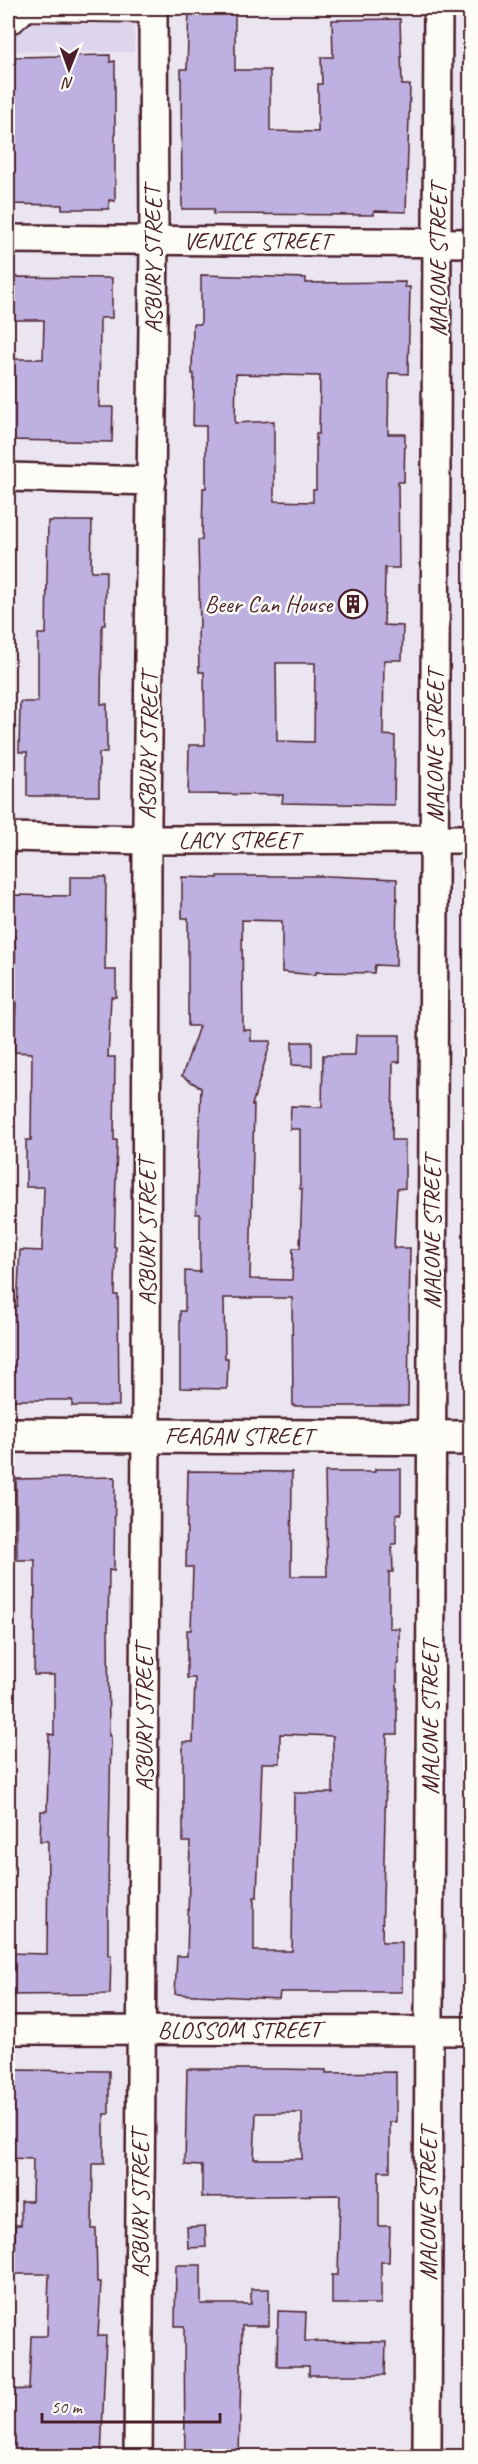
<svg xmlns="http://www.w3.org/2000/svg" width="478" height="2464" font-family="Caveat,sans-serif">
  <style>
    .built { fill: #ddd5ec }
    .building { fill: #beb0e1; stroke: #4a1f2b; stroke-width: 1.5; fill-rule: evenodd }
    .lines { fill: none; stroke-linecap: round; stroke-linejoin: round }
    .lane-casing { stroke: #4a1f2b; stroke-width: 18 }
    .street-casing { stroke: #4a1f2b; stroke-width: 32 }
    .secondary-casing { stroke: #4a1f2b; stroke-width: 38 }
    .lane { stroke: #fdfcf7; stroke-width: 14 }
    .street { stroke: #fdfcf7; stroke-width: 27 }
    .secondary { stroke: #fdfcf7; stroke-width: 33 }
    .labels { text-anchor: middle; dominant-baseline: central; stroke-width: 5; stroke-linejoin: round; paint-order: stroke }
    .street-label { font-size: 24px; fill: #4a1f2b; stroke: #fdfcf7 }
    .poi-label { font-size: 24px; fill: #4a1f2b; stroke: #fdfcf7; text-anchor: end }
  </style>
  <rect width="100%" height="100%" fill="#eae5f0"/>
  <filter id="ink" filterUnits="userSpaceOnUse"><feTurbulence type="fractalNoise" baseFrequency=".0167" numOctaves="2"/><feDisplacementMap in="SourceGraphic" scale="12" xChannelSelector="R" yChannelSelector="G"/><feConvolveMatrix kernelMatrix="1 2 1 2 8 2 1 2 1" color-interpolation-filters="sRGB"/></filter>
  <g filter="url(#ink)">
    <path class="built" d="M 8,8 L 135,8 L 134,52 L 8,51 Z"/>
    <g class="building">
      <path d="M 189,8 L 235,8 L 235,70 L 270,70 L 270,131 L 318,132 L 318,84 L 322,84 L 321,57 L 333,57 L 332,20 L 400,19 L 402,85 L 410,85 L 406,212 L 374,211 L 374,215 L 213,214 L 214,209 L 182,209 L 181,69 L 187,69 Z"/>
      <path d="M 110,55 L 110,62 L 115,61 L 115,201 L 109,200 L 109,209 L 62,209 L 62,205 L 8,204 L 8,63 L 15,63 L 15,57 Z"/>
      <path d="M 201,275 L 306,278 L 306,283 L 405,282 L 405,287 L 410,287 L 408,374 L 389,373 L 388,434 L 405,434 L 404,482 L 398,482 L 399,568 L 385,568 L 384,625 L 403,626 L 402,660 L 384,660 L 383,735 L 395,736 L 394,805 L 282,803 L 283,795 L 188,794 L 189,745 L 205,745 L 204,672 L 199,672 L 198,628 L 200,628 L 198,540 L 202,540 L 203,488 L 206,488 L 206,426 L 193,426 L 194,374 L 192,374 L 193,324 L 201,324 ZM 236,374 L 320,376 L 319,434 L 316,434 L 316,490 L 313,490 L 313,502 L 274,501 L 274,421 L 235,423 ZM 276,663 L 315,663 L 314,742 L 277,741 Z"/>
      <path d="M 11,277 L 112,278 L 112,318 L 100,318 L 99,407 L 113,407 L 112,442 L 8,440 L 8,359 L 43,359 L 44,320 L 11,320 Z"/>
      <path d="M 48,521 L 92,521 L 91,571 L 106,571 L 105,625 L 102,625 L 101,704 L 107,704 L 107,753 L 99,753 L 99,796 L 27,796 L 27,752 L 19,752 L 20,702 L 38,702 L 38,634 L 46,634 Z"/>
      <path d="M 218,876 L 328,876 L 397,879 L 396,966 L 375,965 L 374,973 L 316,972 L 316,975 L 282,972 L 282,921 L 242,920 L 243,1030 L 251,1030 L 251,1041 L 271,1041 L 252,1105 L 254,1105 L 250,1279 L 292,1280 L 293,1248 L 300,1248 L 302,1189 L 300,1189 L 300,1129 L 290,1129 L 291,1106 L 322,1107 L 323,1055 L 355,1055 L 356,1035 L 400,1035 L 400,1062 L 393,1062 L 392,1140 L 405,1140 L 405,1188 L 397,1189 L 394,1248 L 410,1248 L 408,1406 L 293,1406 L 292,1298 L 224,1298 L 225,1358 L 228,1358 L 227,1389 L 180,1388 L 180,1311 L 185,1311 L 185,1271 L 200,1272 L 200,1214 L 196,1214 L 201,1088 L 182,1076 L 199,1026 L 188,1026 L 188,918 L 182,918 L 182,877 L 218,878 Z"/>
      <path d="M 70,877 L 106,877 L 105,970 L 116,970 L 116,997 L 111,997 L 108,1057 L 115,1057 L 114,1140 L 117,1140 L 114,1247 L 116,1247 L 115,1295 L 118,1295 L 119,1406 L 72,1406 L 72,1400 L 8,1400 L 8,1306 L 17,1306 L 20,1250 L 42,1251 L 44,1187 L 26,1187 L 26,1140 L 31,1140 L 32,1053 L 14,1052 L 16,1000 L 8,1000 L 8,976 L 15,976 L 15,937 L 11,937 L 12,895 L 70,896 Z"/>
      <path d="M 292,1042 L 312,1042 L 312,1066 L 292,1065 Z"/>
      <path d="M 375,1469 L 401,1469 L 401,1514 L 396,1514 L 396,1544 L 392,1544 L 393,1572 L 389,1572 L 389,1628 L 399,1628 L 399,1664 L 397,1664 L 397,1734 L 387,1734 L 382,1942 L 402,1942 L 402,1992 L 280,1992 L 279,1999 L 175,1994 L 177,1956 L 187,1956 L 190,1842 L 183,1842 L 183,1742 L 193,1742 L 195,1678 L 187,1678 L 187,1630 L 191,1630 L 193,1567 L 186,1567 L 188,1471 L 292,1472 L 291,1576 L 327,1576 L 325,1472 L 375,1472 ZM 280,1734 L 333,1736 L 333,1793 L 294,1793 L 292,1951 L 254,1951 L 254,1897 L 257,1897 L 262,1763 L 280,1763 Z"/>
      <path d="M 115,1477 L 114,1571 L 109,1570 L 108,1629 L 109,1736 L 111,1736 L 108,1893 L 108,1955 L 111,1955 L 110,1994 L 8,1995 L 8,1953 L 47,1954 L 48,1841 L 40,1841 L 41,1811 L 47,1811 L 49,1734 L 54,1735 L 54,1675 L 34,1675 L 35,1560 L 17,1560 L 16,1479 Z"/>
      <path d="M 187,2069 L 282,2069 L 326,2070 L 326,2073 L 396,2072 L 396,2122 L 390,2122 L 390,2171 L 379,2171 L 379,2226 L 390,2226 L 389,2262 L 381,2262 L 381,2304 L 332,2304 L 332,2275 L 338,2275 L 340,2195 L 202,2197 L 202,2166 L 185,2165 ZM 256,2113 L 302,2113 L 302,2159 L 254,2159 Z"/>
      <path d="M 8,2070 L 109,2071 L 109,2114 L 104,2114 L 104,2164 L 93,2164 L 92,2229 L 96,2229 L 97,2282 L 101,2282 L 98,2336 L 106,2336 L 101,2457 L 8,2457 L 8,2390 L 29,2389 L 31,2336 L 47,2336 L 49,2274 L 15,2274 L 15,2225 L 21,2225 L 21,2201 L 32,2201 L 33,2159 L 8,2158 Z"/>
      <path d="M 205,2226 L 206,2247 L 188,2248 L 187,2227 Z"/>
      <path d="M 176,2265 L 201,2265 L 201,2304 L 251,2304 L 251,2289 L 269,2289 L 269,2326 L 242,2326 L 239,2457 L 185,2457 L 184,2326 L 175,2326 Z"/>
      <path d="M 278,2311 L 306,2312 L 305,2341 L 386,2342 L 385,2375 L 309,2375 L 309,2366 L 277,2366 Z"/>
    </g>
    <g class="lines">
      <g class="lane-casing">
        <g id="lane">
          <path d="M 8,16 L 29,13 L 153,15"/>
          <path d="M 8,27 L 16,24 L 27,14"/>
        </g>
      </g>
      <g class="street-casing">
        <g id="street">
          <path d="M 8,239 L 470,243"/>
          <path d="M 8,477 L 152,481"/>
          <path d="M 8,837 L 147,840 L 470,839"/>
          <path d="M 8,2030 L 470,2031"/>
          <path d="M 138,2456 L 146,1436 L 147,820 L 154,240 L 153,8"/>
          <path d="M 427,2456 L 438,8"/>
        </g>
      </g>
      <g class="secondary-casing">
        <path id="secondary" d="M 8,1435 L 470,1438"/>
      </g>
      <use href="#lane" class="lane"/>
      <use href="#street" class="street"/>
      <use href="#secondary" class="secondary"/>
    </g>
  </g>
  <defs>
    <g id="building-ring" transform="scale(1.5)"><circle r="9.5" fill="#fdfcf7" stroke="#4a1f2b" stroke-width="1.5"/><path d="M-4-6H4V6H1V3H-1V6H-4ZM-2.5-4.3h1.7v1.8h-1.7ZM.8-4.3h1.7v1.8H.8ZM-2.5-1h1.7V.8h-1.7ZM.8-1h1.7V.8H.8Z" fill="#4a1f2b"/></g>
  </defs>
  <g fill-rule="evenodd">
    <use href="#building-ring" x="353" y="604"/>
  </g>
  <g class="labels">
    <g class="street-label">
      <text x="257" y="241">VENICE STREET</text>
      <text transform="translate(153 260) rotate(-90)">ASBURY STREET</text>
      <text transform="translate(438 260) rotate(-90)">MALONE STREET</text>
      <text transform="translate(148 746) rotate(-89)">ASBURY STREET</text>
      <text transform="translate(435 746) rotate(-90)">MALONE STREET</text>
      <text x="239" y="840">LACY STREET</text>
      <text transform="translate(147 1232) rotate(-90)">ASBURY STREET</text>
      <text transform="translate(432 1232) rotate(-90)">MALONE STREET</text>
      <text x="239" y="1436">FEAGAN STREET</text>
      <text transform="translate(144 1718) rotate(-90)">ASBURY STREET</text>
      <text transform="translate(430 1718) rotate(-90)">MALONE STREET</text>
      <text x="239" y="2030">BLOSSOM STREET</text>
      <text transform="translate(140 2204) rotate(-90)">ASBURY STREET</text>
      <text transform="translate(428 2204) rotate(-90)">MALONE STREET</text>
    </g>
    <g class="poi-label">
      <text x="332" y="604">Beer Can House</text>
    </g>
  </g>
  <rect width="478" height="2464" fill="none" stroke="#fdfcf7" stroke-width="30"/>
  <rect x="15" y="15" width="448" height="2434" fill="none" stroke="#4a1f2b" stroke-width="2" filter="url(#ink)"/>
  <g transform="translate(69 69) rotate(181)" stroke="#fdfcf7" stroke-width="4.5" paint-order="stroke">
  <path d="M0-4.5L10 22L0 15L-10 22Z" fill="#4a1f2b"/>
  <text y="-9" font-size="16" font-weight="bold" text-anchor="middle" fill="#4a1f2b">N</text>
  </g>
  <path d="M42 2413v9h178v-9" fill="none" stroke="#4a1f2b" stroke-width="3"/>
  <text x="51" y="2413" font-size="18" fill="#4a1f2b" stroke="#fdfcf7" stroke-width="4.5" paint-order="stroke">50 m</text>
</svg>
